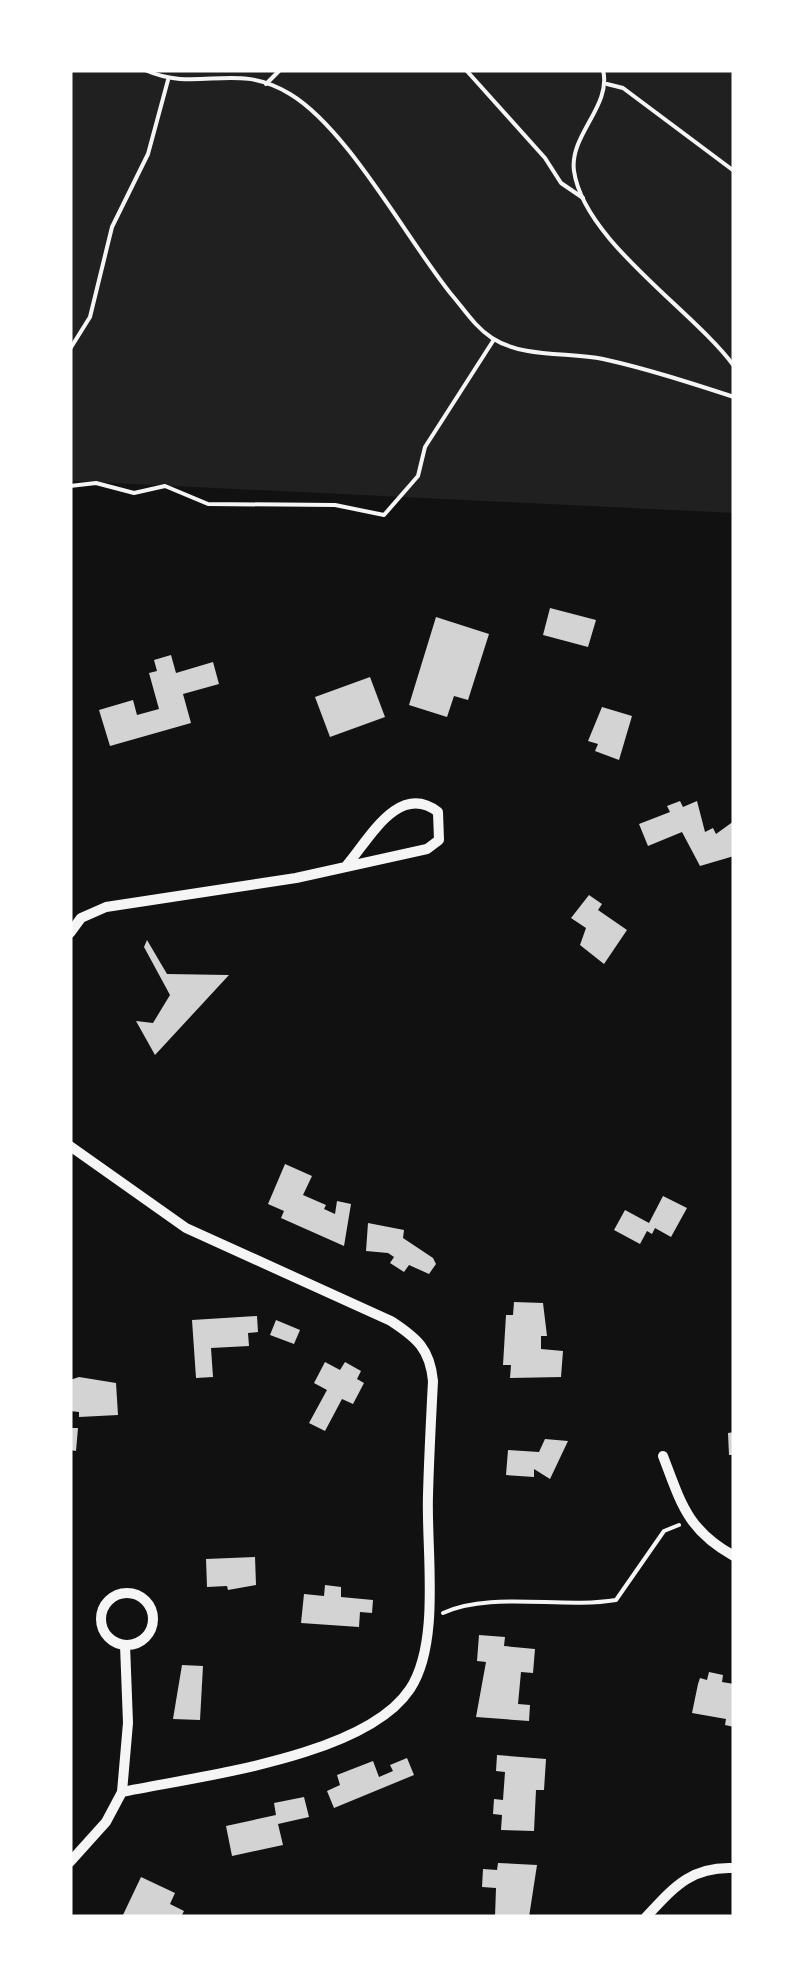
<svg xmlns="http://www.w3.org/2000/svg" width="804" height="1987" font-family="'Golos Text',sans-serif">
  <style>
    .green { fill: #202020 }
    .building { fill: #d3d3d3 }
    .lines { fill: none; stroke-linecap: round; stroke-linejoin: round }
    .path { stroke: #f5f5f5; stroke-width: 4 }
    .minor { stroke: #f5f5f5; stroke-width: 10 }
  </style>
  <rect width="100%" height="100%" fill="#111"/>
  <path class="green" d="M 70,70 L 734,70 L 734,513 L 70,481 Z"/>
  <g class="building">
    <path d="M 550,608 L 596,620 L 588,647 L 543,635 Z"/>
    <path d="M 436,617 L 489,634 L 468,700 L 454,696 L 447,717 L 409,705 Z"/>
    <path d="M 171,655 L 176,673 L 213,662 L 219,684 L 183,694 L 191,723 L 110,746 L 99,710 L 133,700 L 137,715 L 159,709 L 149,673 L 157,671 L 154,660 Z"/>
    <path d="M 370,677 L 385,717 L 330,737 L 315,697 Z"/>
    <path d="M 602,707 L 632,716 L 619,760 L 595,751 L 598,744 L 588,741 Z"/>
    <path d="M 680,801 L 683,807 L 697,801 L 705,832 L 713,828 L 716,834 L 734,821 L 734,856 L 700,866 L 682,832 L 648,846 L 639,824 L 670,812 L 667,806 Z"/>
    <path d="M 589,895 L 602,904 L 598,910 L 627,930 L 604,964 L 580,945 L 586,928 L 571,918 Z"/>
    <path d="M 147,940 L 167,974 L 229,975 L 155,1055 L 136,1021 L 153,1023 L 170,995 L 144,947 Z"/>
    <path d="M 285,1164 L 312,1176 L 303,1195 L 326,1205 L 324,1209 L 335,1214 L 337,1201 L 351,1204 L 344,1246 L 281,1218 L 284,1211 L 268,1204 Z"/>
    <path d="M 663,1196 L 687,1208 L 671,1237 L 655,1228 L 652,1234 L 647,1231 L 640,1244 L 614,1230 L 625,1210 L 649,1223 Z"/>
    <path d="M 368,1223 L 404,1230 L 403,1238 L 433,1258 L 436,1264 L 429,1274 L 409,1265 L 404,1272 L 390,1263 L 394,1257 L 388,1253 L 366,1251 Z"/>
    <path d="M 514,1302 L 543,1303 L 547,1336 L 541,1336 L 541,1349 L 563,1351 L 561,1377 L 510,1378 L 511,1365 L 503,1365 L 506,1315 L 513,1315 Z"/>
    <path d="M 257,1316 L 258,1332 L 248,1333 L 249,1346 L 211,1348 L 213,1377 L 196,1378 L 192,1320 Z"/>
    <path d="M 276,1320 L 300,1330 L 294,1344 L 270,1335 Z"/>
    <path d="M 325,1362 L 340,1370 L 345,1362 L 361,1371 L 357,1379 L 364,1383 L 353,1404 L 342,1399 L 325,1431 L 309,1423 L 327,1390 L 314,1383 Z"/>
    <path d="M 79,1377 L 116,1383 L 118,1415 L 79,1417 L 79,1412 L 70,1411 L 70,1380 Z"/>
    <path d="M 70,1428 L 78,1428 L 76,1451 L 70,1450 Z"/>
    <path d="M 734,1432 L 734,1455 L 729,1455 L 728,1433 Z"/>
    <path d="M 545,1439 L 568,1441 L 550,1479 L 534,1469 L 534,1477 L 506,1475 L 508,1450 L 539,1452 Z"/>
    <path d="M 255,1557 L 256,1585 L 228,1590 L 227,1586 L 207,1587 L 206,1559 Z"/>
    <path d="M 325,1585 L 341,1587 L 341,1597 L 373,1600 L 372,1613 L 360,1612 L 359,1627 L 301,1623 L 304,1594 L 324,1596 Z"/>
    <path d="M 479,1635 L 505,1637 L 504,1646 L 535,1649 L 533,1673 L 521,1672 L 518,1704 L 530,1705 L 529,1721 L 476,1717 L 486,1662 L 477,1661 Z"/>
    <path d="M 182,1665 L 203,1666 L 200,1720 L 173,1719 Z"/>
    <path d="M 709,1672 L 723,1675 L 722,1682 L 734,1684 L 734,1727 L 725,1725 L 726,1719 L 692,1713 L 698,1684 L 700,1678 L 707,1680 Z"/>
    <path d="M 497,1755 L 546,1759 L 544,1790 L 536,1790 L 534,1831 L 501,1830 L 502,1815 L 493,1814 L 494,1799 L 503,1800 L 505,1772 L 496,1771 Z"/>
    <path d="M 407,1758 L 414,1775 L 334,1808 L 327,1791 L 340,1785 L 337,1775 L 373,1761 L 379,1777 L 393,1771 L 390,1765 Z"/>
    <path d="M 304,1797 L 309,1817 L 278,1824 L 283,1845 L 232,1856 L 226,1826 L 276,1815 L 274,1803 Z"/>
    <path d="M 498,1863 L 537,1865 L 529,1917 L 495,1917 L 496,1888 L 482,1887 L 483,1869 L 497,1870 Z"/>
    <path d="M 141,1877 L 175,1893 L 170,1904 L 184,1911 L 181,1917 L 122,1917 Z"/>
  </g>
  <g class="lines">
    <g class="path">
      <path d="M 145,70 C 199,94 234,60 290,94 C 348,129 406,238 451,294 C 464,309 475,327 492,338 C 523,358 568,352 603,359 C 648,369 691,383 734,397"/>
      <path d="M 466,70 L 545,158 L 561,183 L 583,198"/>
      <path d="M 603,70 C 612,106 569,135 574,171 C 584,241 693,310 734,366"/>
      <path d="M 266,84 L 280,70"/>
      <path d="M 607,84 L 623,88 L 734,171"/>
      <path d="M 70,349 L 90,317 L 112,227 L 148,154 L 168,80"/>
      <path d="M 70,486 L 96,483 L 134,493 L 165,486 L 208,504 L 335,505 L 384,515 L 418,476 L 425,447 L 493,341"/>
      <path d="M 443,1613 C 490,1591 562,1609 616,1600 L 664,1531 L 679,1525"/>
    </g>
    <g class="minor">
      <path d="M 70,933 L 81,918 L 106,907 L 296,878 L 427,849 L 439,840 L 438,812 C 399,782 370,838 347,865"/>
      <path d="M 70,1146 L 186,1228 L 391,1321 C 417,1338 430,1349 433,1381 C 431,1419 429,1457 428,1495 C 426,1550 441,1642 410,1689 C 365,1757 199,1776 122,1792 L 106,1822 L 70,1862"/>
      <path d="M 663,1456 C 681,1503 687,1530 734,1556"/>
      <circle cx="127" cy="1619" r="26"/>
      <path d="M 122,1792 L 128,1723 L 125,1645"/>
      <path d="M 646,1917 C 674,1887 691,1866 734,1868"/>
    </g>
  </g>
  <rect width="804" height="1987" fill="none" stroke="#ffffff" stroke-width="145"/>
</svg>
